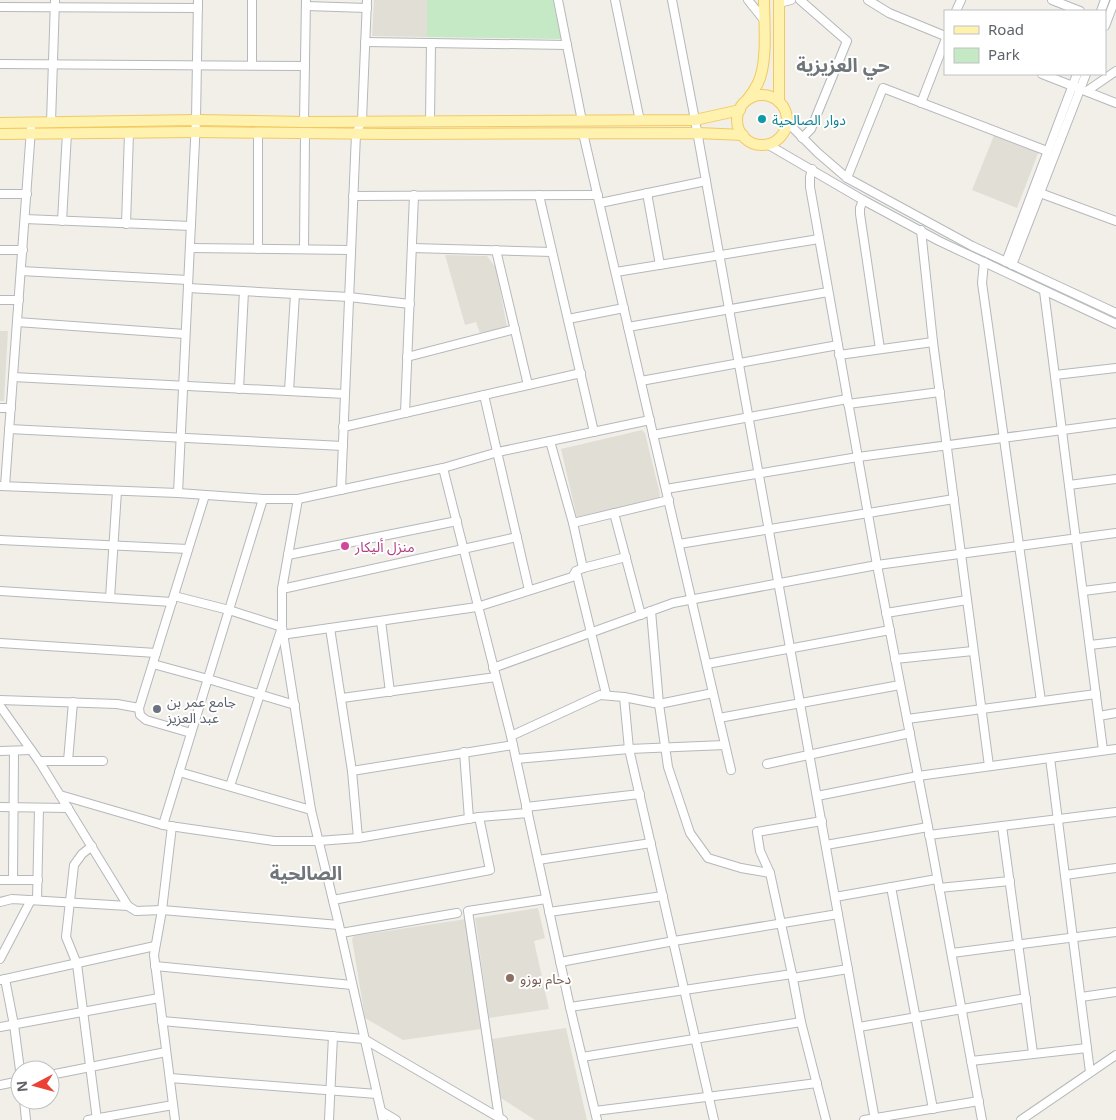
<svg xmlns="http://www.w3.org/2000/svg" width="1116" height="1120" font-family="'Noto Sans','Noto Sans Arabic',sans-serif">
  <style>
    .education { fill: #e1ded6 }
    .green { fill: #c5e8c5 }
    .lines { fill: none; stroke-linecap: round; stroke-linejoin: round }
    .minor-casing { stroke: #b5b8bc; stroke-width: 10 }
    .major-casing { stroke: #f2c960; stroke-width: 12 }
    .minor { stroke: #fff; stroke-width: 8 }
    .major { stroke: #fff2af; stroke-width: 10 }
    .culture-dot { fill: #0f9aa8; stroke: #fff; stroke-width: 2 }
    .hotel-dot { fill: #d1479c; stroke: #fff; stroke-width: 2 }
    .worship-dot { fill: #6b7280; stroke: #fff; stroke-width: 2 }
    .education-dot { fill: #8d6e63; stroke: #fff; stroke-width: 2 }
    .labels { text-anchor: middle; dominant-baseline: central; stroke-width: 4; stroke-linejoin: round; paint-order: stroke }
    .culture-label { font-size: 14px; fill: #0d838f; stroke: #fff; text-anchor: start }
    .hotel-label { font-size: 14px; fill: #b23c85; stroke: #fff; text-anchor: start }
    .worship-label { font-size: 14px; fill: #5b616d; stroke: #fff; text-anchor: start }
    .education-label { font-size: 14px; fill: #785e54; stroke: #fff; text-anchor: start }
    .district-label { font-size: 19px; font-weight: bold; fill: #70757a; stroke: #fff }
  </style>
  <rect width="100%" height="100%" fill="#f1efe8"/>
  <g class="education">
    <path d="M 374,0 L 427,0 L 427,37 L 372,36 Z"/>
    <path d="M 995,133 L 1039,151 L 1017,208 L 972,190 Z"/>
    <path d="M 445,255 L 487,256 L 496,268 L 507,327 L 480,333 L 476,322 L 465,325 Z"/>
    <path d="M 0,331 L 8,331 L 4,401 L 0,401 Z"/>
    <path d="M 642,430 L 645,433 L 660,494 L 659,499 L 577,518 L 561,449 Z"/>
    <path d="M 538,908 L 545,938 L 534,941 L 549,1009 L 489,1018 L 475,918 Z"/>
    <path d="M 466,919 L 481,1029 L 403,1040 L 365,1018 L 352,939 L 354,936 Z"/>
    <path d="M 566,1028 L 587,1120 L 535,1120 L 501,1098 L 492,1039 Z"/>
  </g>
  <path class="green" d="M 427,0 L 553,0 L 561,39 L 427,37 Z"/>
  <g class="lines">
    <g class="minor-casing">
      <g id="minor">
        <path d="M 558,0 L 582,121"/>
        <path d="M 615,0 L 640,121"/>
        <path d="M 672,0 L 695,120 L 875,1120"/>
        <path d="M 748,0 L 764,20"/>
        <path d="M 800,0 L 847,41 L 811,129 L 802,138"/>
        <path d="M 868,0 L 889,13 L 945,36"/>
        <path d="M 1052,0 L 1080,11"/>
        <path d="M 779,3 L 791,0"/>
        <path d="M 306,6 L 367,8"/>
        <path d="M 0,7 L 198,8"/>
        <path d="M 956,11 L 961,0"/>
        <path d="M 1101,11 L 1105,0"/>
        <path d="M 1105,26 L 1115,0"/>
        <path d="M 365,42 L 567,45"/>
        <path d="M 0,64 L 305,66"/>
        <path d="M 252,65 L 252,0"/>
        <path d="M 1042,74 L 1116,103"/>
        <path d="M 1087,91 L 1116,71"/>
        <path d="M 921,103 L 945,41"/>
        <path d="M 430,121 L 431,43"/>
        <path d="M 51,122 L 55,0"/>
        <path d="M 304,122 L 306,0"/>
        <path d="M 787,122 L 818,153 L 847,178 L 972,246 L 1116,313"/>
        <path d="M 583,133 L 731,770"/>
        <path d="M 767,144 L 863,200 L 939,241 L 1116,324"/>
        <path d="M 812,169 L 810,177 L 810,187 L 877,565 L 928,827 L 982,1120"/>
        <path d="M 847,178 L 883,88 L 1047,151"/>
        <path d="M 647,193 L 660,265"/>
        <path d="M 1040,193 L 1116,221"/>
        <path d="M 0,194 L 27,194"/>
        <path d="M 539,195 L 594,432"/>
        <path d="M 353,196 L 598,195"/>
        <path d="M 863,200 L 860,208 L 860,214 L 880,349"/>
        <path d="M 600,203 L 706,181"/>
        <path d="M 25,219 L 191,226"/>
        <path d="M 62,221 L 67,133"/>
        <path d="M 126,224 L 129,133"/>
        <path d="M 921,230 L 933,342 L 989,766"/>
        <path d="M 190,248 L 351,250"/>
        <path d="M 412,248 L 552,252"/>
        <path d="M 258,249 L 258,133"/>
        <path d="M 304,249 L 305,134"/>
        <path d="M 0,250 L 23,250"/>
        <path d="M 496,250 L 528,385"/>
        <path d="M 984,262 L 982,283 L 1041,701"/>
        <path d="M 1006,262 L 1077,74"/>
        <path d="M 1012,265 L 1086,74"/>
        <path d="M 21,271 L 188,280"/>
        <path d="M 616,272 L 819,239"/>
        <path d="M 188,288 L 349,297 L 410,304"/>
        <path d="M 1044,291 L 1103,750"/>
        <path d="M 0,300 L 19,300"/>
        <path d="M 568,319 L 624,308"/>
        <path d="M 17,322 L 185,334"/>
        <path d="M 628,327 L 828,292"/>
        <path d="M 839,355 L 933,342"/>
        <path d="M 407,357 L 515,329"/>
        <path d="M 1055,375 L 1116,368"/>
        <path d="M 13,377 L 345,394"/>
        <path d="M 641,381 L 838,345"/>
        <path d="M 239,389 L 244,291"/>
        <path d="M 289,391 L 295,294"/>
        <path d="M 484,395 L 529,590"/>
        <path d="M 848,404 L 940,392"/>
        <path d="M 0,408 L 11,408"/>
        <path d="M 405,413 L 414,195"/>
        <path d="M 343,427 L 581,373"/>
        <path d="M 9,429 L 343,446"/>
        <path d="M 653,435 L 847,399"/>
        <path d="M 550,441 L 573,523 L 583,568"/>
        <path d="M 443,468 L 511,736 L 570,1007 L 597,1120"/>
        <path d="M 1069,485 L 1116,479"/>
        <path d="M 0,486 L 178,493 L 263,499 L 298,499 L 443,468 L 498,452 L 650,420"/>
        <path d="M 5,486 L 31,129"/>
        <path d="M 666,489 L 858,457 L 1116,423"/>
        <path d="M 341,490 L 356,134 L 362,120 L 367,0"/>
        <path d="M 178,493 L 196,120 L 198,0"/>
        <path d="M 298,499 L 282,589 L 282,627 L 311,810 L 339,925 L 383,1120"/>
        <path d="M 614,513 L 641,615"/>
        <path d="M 573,523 L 669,500"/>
        <path d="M 0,540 L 188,549"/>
        <path d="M 679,544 L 954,499"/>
        <path d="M 288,555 L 457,521"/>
        <path d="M 576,571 L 606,694"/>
        <path d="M 282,589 L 517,537"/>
        <path d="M 0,591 L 172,602"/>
        <path d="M 1083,591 L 1116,587"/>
        <path d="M 174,596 L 229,610 L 282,627 L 230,786"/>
        <path d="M 110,598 L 117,491"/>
        <path d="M 651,611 L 659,704 L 668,767 L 690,833 L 708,858 L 741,868 L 770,873 L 792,974 L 801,1022 L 826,1120"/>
        <path d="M 886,613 L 967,600"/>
        <path d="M 381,621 L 390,692"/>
        <path d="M 330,628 L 352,771 L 358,838"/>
        <path d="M 281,635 L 477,607 L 572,577 L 576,571 L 583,568 L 626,557"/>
        <path d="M 0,643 L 156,653"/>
        <path d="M 1090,645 L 1116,642"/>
        <path d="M 895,659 L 973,651"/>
        <path d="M 153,664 L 208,679 L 295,705"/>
        <path d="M 707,664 L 890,630"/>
        <path d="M 493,668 L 673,603 L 877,565 L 1116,533"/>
        <path d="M 624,697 L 629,749 L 714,1120"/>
        <path d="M 342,698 L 496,677"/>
        <path d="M 0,700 L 117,704 L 139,708"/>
        <path d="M 0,706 L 39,761 L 128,906 L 136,911 L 162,910 L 339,925"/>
        <path d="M 1099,716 L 1116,713"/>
        <path d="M 719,718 L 900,685"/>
        <path d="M 907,719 L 1096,694"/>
        <path d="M 191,733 L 146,720 L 140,715 L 139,708 L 205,495"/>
        <path d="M 511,736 L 600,695 L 624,697 L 659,704 L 713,693"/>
        <path d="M 0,751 L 31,750"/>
        <path d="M 464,752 L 469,819"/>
        <path d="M 1050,758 L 1090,1072"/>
        <path d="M 516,759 L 629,749 L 725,745"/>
        <path d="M 39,761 L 103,761"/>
        <path d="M 68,761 L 73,702"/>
        <path d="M 767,764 L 910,733"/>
        <path d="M 352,771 L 513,745"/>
        <path d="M 179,772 L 311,810"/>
        <path d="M 60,795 L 163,825 L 274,841 L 318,841 L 358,838 L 479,817 L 528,813"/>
        <path d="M 817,796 L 918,776 L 1116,749"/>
        <path d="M 0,807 L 68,808"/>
        <path d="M 526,807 L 640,794"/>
        <path d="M 163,825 L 263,499"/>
        <path d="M 172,826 L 162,910 L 154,955 L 175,1120"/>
        <path d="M 1002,826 L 1033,1053"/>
        <path d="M 929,835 L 1116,812"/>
        <path d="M 826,845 L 928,827"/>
        <path d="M 92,846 L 82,854 L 74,865 L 66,937 L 77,964 L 97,1120"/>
        <path d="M 538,860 L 651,843"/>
        <path d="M 770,873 L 760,851 L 757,832 L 822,821"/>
        <path d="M 1065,875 L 1116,868"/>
        <path d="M 0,880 L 38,880"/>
        <path d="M 13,880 L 14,751"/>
        <path d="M 891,887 L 933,1109"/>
        <path d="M 939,888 L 1010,881"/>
        <path d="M 835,897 L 937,879"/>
        <path d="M 37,900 L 39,808"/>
        <path d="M 333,900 L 490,870 L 479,817"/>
        <path d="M 0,902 L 12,899 L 128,906"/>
        <path d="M 549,912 L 663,896"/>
        <path d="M 341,933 L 457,913"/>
        <path d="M 952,953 L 1116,932"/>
        <path d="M 0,959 L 31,900"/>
        <path d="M 560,962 L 674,941 L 838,914"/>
        <path d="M 155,966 L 352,985"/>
        <path d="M 793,978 L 848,969"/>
        <path d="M 5,979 L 14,1025 L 20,1070"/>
        <path d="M 0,980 L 155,946"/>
        <path d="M 1081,997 L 1116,992"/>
        <path d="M 570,1007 L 792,974"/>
        <path d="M 162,1021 L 364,1039 L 503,1120"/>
        <path d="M 0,1027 L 159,998"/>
        <path d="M 859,1027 L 1026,998"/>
        <path d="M 582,1057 L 801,1022"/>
        <path d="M 971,1061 L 1087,1048"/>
        <path d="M 50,1075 L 166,1052"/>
        <path d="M 170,1078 L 377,1094"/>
        <path d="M 0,1085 L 20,1081"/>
        <path d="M 24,1100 L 26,1120"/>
        <path d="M 381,1111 L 396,1120"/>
        <path d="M 595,1111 L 817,1083"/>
        <path d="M 499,1118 L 468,911 L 546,899"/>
        <path d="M 88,1120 L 173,1105"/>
        <path d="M 329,1120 L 333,1036"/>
        <path d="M 864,1120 L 979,1101"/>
        <path d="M 1021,1120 L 1116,1055"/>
      </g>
    </g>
    <g class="major-casing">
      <g id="major">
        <path d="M 779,0 L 779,102"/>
        <circle cx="762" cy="120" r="25"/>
        <path d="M 747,100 C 751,95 755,89 758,83 C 768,62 764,24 764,0"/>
        <path d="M 0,123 L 196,120 L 304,122 L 695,120 L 740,110"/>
        <path d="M 0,134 L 195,132 L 389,134 L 698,133 L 743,135"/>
      </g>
    </g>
    <use href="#minor" class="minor"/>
    <use href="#major" class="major"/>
  </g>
  <circle class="culture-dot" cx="762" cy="119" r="5"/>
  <circle class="hotel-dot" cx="345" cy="546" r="5"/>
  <circle class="worship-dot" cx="157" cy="709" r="5"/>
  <circle class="education-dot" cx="510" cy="978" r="5"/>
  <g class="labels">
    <g class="culture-label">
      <text x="772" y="119">دوار الصالحية</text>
    </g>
    <g class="hotel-label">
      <text x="355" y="546">منزل أليكار</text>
    </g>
    <g class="worship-label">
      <text x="167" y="701">جامع عمر بن<tspan x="167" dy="16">عبد العزيز</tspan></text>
    </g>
    <g class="education-label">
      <text x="520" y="978">دحام بوزو</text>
    </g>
    <g class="district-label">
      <text x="843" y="65">حي العزيزية</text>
      <text x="306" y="873">الصالحية</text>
    </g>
  </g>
  <rect x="944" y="10" width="162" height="65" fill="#ffffff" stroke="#bfc1c3"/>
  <rect x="954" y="26" width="25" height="8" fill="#fff2af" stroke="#bfc1c3"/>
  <text x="988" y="35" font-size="15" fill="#5f6368">Road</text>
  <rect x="954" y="48" width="25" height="15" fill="#c5e8c5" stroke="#bfc1c3"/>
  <text x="988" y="60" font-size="15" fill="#5f6368">Park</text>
  <g transform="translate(35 1085) rotate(264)"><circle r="24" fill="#ffffff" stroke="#bfc1c3"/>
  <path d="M0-4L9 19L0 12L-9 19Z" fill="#ea4335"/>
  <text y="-8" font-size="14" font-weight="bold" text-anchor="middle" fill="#5f6368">N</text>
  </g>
</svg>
